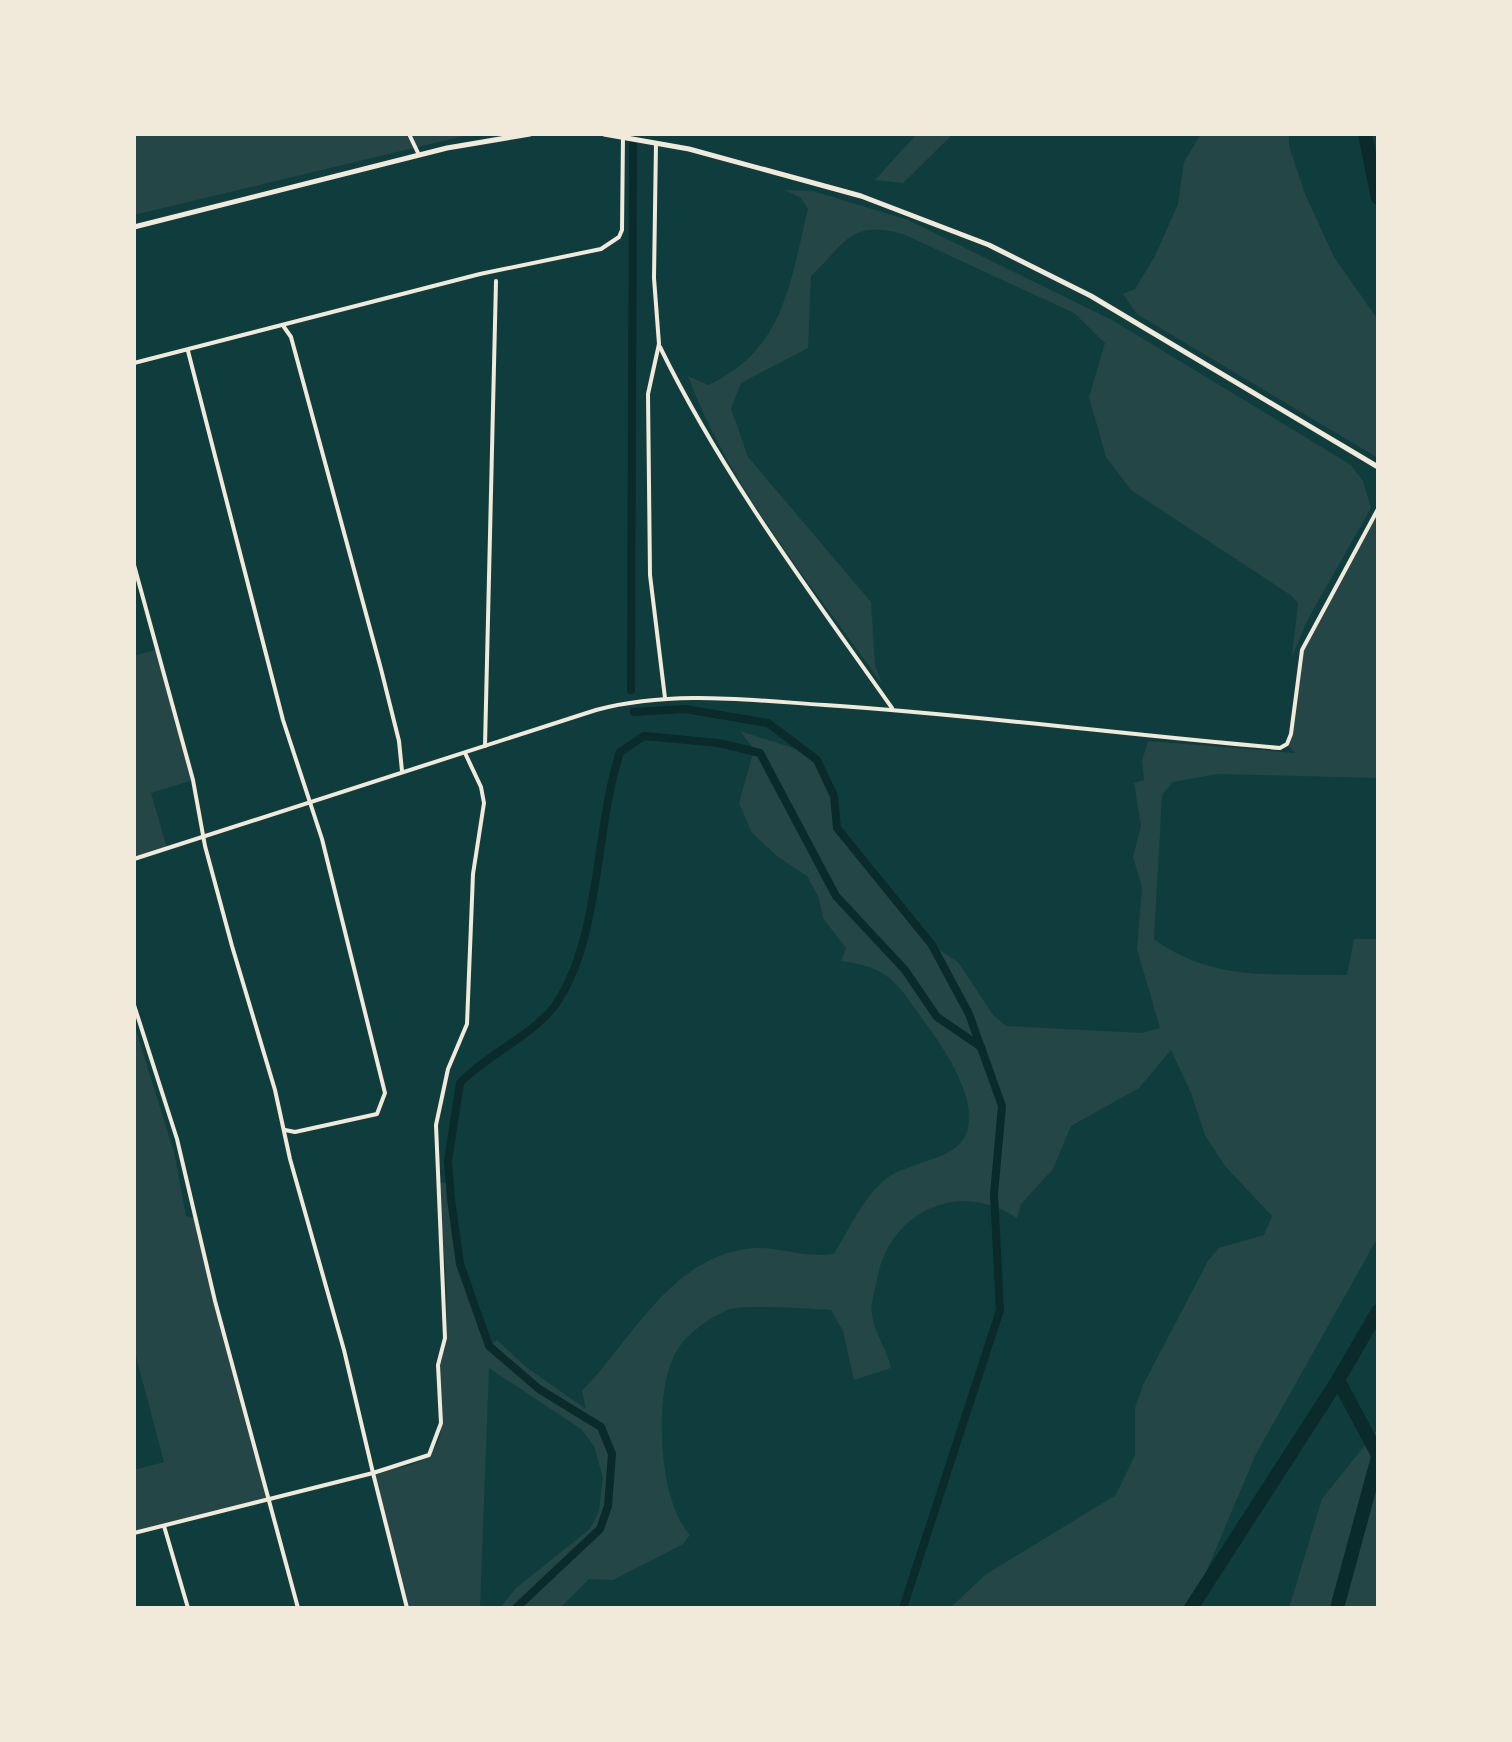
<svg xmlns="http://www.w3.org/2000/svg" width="1512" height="1742" font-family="Roboto,sans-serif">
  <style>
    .green { fill: #244646 }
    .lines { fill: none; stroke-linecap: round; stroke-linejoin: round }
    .canal { stroke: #0a2a2b; stroke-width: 8 }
    .river { stroke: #0a2a2b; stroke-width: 14 }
    .minor { stroke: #f1e9da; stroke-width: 4 }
    .tertiary { stroke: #f1e9da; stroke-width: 5 }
  </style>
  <rect width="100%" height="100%" fill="#0f3d3e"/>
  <g class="green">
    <path d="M 134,134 L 472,134 L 134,215 Z"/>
    <path d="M 917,134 L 953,134 L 903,183 L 875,180 Z"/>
    <path d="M 1201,134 L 1289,134 L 1289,146 L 1305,194 L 1334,257 L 1378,320 L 1378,458 L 1137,314 L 1123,294 L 1135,289 L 1155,256 L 1178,204 L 1184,162 Z"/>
    <path d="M 785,190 L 813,191 L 908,220 L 1112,320 L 1351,465 L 1363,481 L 1371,508 L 1308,619 L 1292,657 L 1298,603 L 1292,596 L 1131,490 L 1106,457 L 1089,397 L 1105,343 L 1074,313 L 903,234 C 849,220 846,243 811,276 L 808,348 L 741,383 L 731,409 L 748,457 L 871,602 L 875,665 L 882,684 C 813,586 730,489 688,376 L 708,385 C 785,350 790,282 808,209 L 801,198 Z"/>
    <path d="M 1378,509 L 1378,778 L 1217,774 L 1173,782 L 1162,795 L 1154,939 C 1213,983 1276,973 1347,975 L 1354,939 L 1378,939 L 1378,1237 L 1255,1456 L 1191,1608 L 950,1608 L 985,1575 L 1116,1495 L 1135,1455 L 1135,1408 L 1143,1385 L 1208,1261 L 1219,1248 L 1264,1235 L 1272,1216 L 1225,1166 L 1205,1135 L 1191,1093 L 1171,1050 L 1139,1088 L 1071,1126 L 1053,1169 L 1021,1204 L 1017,1218 C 956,1178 886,1213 876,1285 C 874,1294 870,1306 872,1315 C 875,1333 887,1350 891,1368 L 854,1380 L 843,1331 L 831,1310 C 812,1309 740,1304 727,1310 C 708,1319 686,1334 676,1352 C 653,1392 658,1501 690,1535 L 683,1544 L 613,1580 L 589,1579 L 560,1608 L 500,1608 L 516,1588 L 590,1529 L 599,1511 L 603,1478 L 594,1446 L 581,1429 L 489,1368 L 480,1608 L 407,1608 L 373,1473 C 390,1469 419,1467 431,1453 C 450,1432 437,1400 438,1375 C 438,1363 444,1351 445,1339 C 451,1289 441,1234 438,1184 L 449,1181 L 460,1264 L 489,1346 L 497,1340 L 527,1368 L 586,1409 L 582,1391 C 633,1339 672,1254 754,1248 C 781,1247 802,1258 834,1254 C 848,1231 862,1201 882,1182 C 900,1166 929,1163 949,1152 C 996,1127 949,1055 929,1028 C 899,988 894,967 841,961 L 846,948 L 823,918 L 819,898 L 807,876 L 777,856 L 752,833 L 739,803 L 754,749 L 740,731 L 806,752 L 817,760 L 834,796 L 837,829 L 932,945 L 958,962 L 993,1015 L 1006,1026 L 1142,1033 L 1160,1028 L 1137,949 L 1142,887 L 1133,857 L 1141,826 L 1134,783 L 1144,780 L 1142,761 L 1148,741 L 1295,753 L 1287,744 L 1302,650 Z"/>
    <path d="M 158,649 L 193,780 L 151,793 L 167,848 L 134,859 L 134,656 Z"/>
    <path d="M 134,1024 L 174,1152 L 186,1216 L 197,1219 L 215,1301 L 271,1500 L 134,1533 L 134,1470 L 164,1462 L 134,1349 Z"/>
    <path d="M 1378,1429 L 1378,1608 L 1289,1608 L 1322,1499 Z"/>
  </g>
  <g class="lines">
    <g class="canal">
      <path d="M 631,690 L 633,145"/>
      <path d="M 634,712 L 685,709 L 768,723 L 817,760 L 834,796 L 837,828 L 932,945 L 969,1014 L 1002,1106 L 994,1194 L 1000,1310 L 903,1608"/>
      <path d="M 516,1608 L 600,1529 L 608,1506 L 612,1454 L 601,1427 L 539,1389 L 489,1346 L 460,1264 L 451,1199 L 448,1161 L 460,1083 C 487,1054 538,1033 558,1001 C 601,934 595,828 620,752 L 644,736 L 719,743 L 760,753 L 836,896 L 905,970 L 937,1017 L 981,1047"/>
    </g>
    <g class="river">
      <path d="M 1365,134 L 1378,198"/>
      <path d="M 1378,1311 L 1338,1380 L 1378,1455"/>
      <path d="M 1191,1608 L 1338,1380"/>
      <path d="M 1337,1608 L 1378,1457"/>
    </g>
    <g class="minor">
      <path d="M 409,134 L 419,155"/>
      <path d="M 656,143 L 654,278 L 659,344 L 648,394 L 650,575 L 665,698"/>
      <path d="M 284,327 L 291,337 L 381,669 L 399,741 L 402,771"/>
      <path d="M 660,347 C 723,476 809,590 892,708"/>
      <path d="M 188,351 L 283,720 L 322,839 L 385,1093 L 377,1114 L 295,1132 L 285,1130"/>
      <path d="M 134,363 L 480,274 L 601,249 L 619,237 L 622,230 L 623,136"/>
      <path d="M 134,565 L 193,780 L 205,846 L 232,946 L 275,1090 L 290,1159 L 344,1350 L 373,1473 L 134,1533"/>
      <path d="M 485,746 L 496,281"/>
      <path d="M 134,859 L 596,710 C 672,690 748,700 825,705 C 977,715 1128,735 1280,748 L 1287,744 L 1291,734 L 1302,650 L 1378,509"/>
      <path d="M 134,1005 L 177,1139 L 215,1301 L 298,1608"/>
      <path d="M 164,1526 L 188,1608"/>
      <path d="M 407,1608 L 373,1473 L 429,1455 L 441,1423 L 438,1365 L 445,1338 L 436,1125 L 448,1069 L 467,1024 L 473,874 L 484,803 L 481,787 L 465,753"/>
    </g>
    <g class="tertiary">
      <path d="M 604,134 L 689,149 L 861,196 L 989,245 L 1091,296 L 1378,467"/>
      <path d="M 134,227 L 447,148 L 530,134"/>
    </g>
  </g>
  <rect width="1512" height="1742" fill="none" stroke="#f1e9da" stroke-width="272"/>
</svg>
